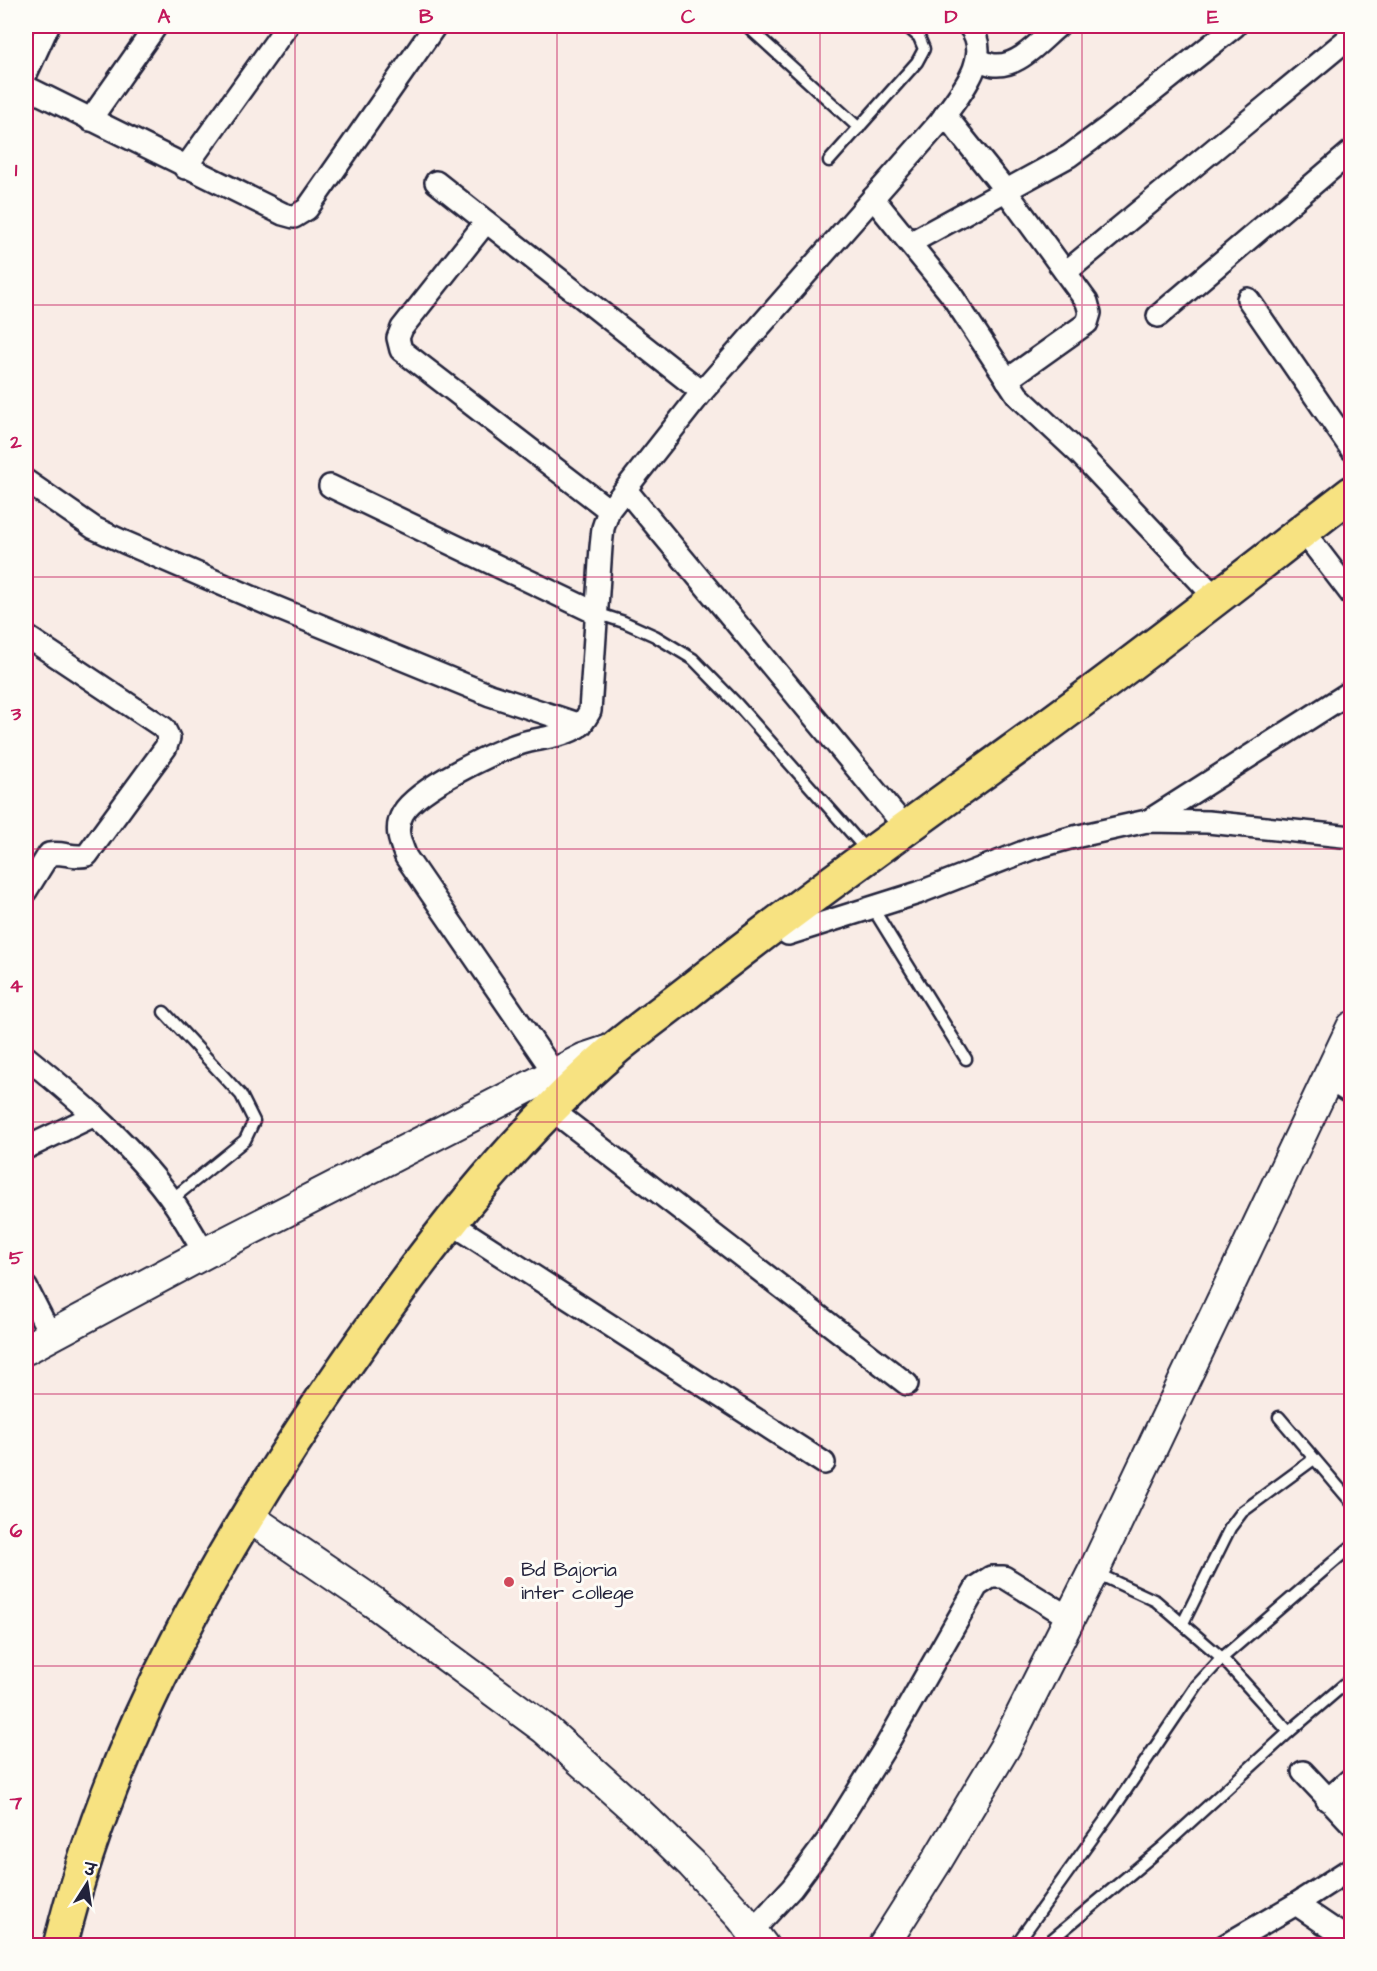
<svg xmlns="http://www.w3.org/2000/svg" width="1377" height="1971" font-family="'Architects Daughter','Playpen Sans Deva',sans-serif">
  <style>
    .lines { fill: none; stroke-linecap: round; stroke-linejoin: round }
    .lane-casing { stroke: #22223b; stroke-width: 15 }
    .street-casing { stroke: #22223b; stroke-width: 26 }
    .secondary-casing { stroke: #22223b; stroke-width: 34 }
    .primary-casing { stroke: #22223b; stroke-width: 38 }
    .lane { stroke: #fdfcf7; stroke-width: 10 }
    .street { stroke: #fdfcf7; stroke-width: 21 }
    .secondary { stroke: #fdfcf7; stroke-width: 30 }
    .primary { stroke: #f7e281; stroke-width: 33 }
    .grid { fill: none; stroke: #c2185b; stroke-width: 1.5; stroke-opacity: 0.55 }
    .poi-dot { fill: #d1495b; stroke: #fdfcf7; stroke-width: 2 }
    .labels { text-anchor: middle; dominant-baseline: central; stroke-width: 6; stroke-linejoin: round; paint-order: stroke }
    .poi-label { font-size: 20px; fill: #22223b; stroke: #fdfcf7; text-anchor: start }
    .neatline { fill: none; stroke: #c2185b; stroke-width: 2 }
    .grid-label { font-size: 20px; text-anchor: middle; font-weight: bold; fill: #c2185b }
  </style>
  <rect width="100%" height="100%" fill="#f9ece6"/>
  <filter id="ink" filterUnits="userSpaceOnUse"><feTurbulence type="fractalNoise" baseFrequency=".0167" numOctaves="2"/><feDisplacementMap in="SourceGraphic" scale="12" xChannelSelector="R" yChannelSelector="G"/><feConvolveMatrix kernelMatrix="1 2 1 2 8 2 1 2 1" color-interpolation-filters="sRGB"/></filter>
  <g filter="url(#ink)">
    <g class="lines">
      <g class="lane-casing">
        <g id="lane">
          <path d="M 747,26 L 859,128"/>
          <path d="M 829,161 L 917,62 L 924,49 L 919,37 L 906,26"/>
          <path d="M 596,613 L 624,622 L 655,636 L 693,659 L 737,704 L 868,852"/>
          <path d="M 872,907 L 966,1059"/>
          <path d="M 164,1012 L 241,1095 L 254,1121 L 245,1140 L 171,1200"/>
          <path d="M 1279,1417 L 1352,1503"/>
          <path d="M 1094,1572 L 1156,1601 L 1222,1658 L 1289,1732"/>
          <path d="M 1183,1623 L 1230,1528 L 1242,1512 L 1314,1459"/>
          <path d="M 1015,1946 L 1114,1808 L 1197,1685 L 1222,1658 L 1352,1546"/>
          <path d="M 1044,1946 L 1163,1847 L 1289,1732 L 1352,1678"/>
        </g>
      </g>
      <g class="street-casing">
        <g id="street">
          <path d="M 977,59 C 983,61 989,65 995,65 C 1019,67 1041,40 1058,26"/>
          <path d="M 26,74 L 48,26"/>
          <path d="M 26,87 L 283,214 L 294,217 L 307,209 L 435,26"/>
          <path d="M 945,115 L 1006,191 L 1087,302 L 1090,313 L 1087,323 L 1007,380"/>
          <path d="M 90,120 L 156,26"/>
          <path d="M 185,168 L 287,26"/>
          <path d="M 436,182 L 702,392"/>
          <path d="M 873,198 L 950,293 L 1018,396 L 1080,454 L 1216,598"/>
          <path d="M 486,222 L 402,328 L 398,338 L 401,350 L 609,510"/>
          <path d="M 910,243 L 1069,156 L 1111,125 L 1235,26"/>
          <path d="M 1066,272 L 1350,37"/>
          <path d="M 1248,299 L 1352,450"/>
          <path d="M 1158,316 L 1352,151"/>
          <path d="M 26,481 L 94,528 L 124,542 L 270,605 L 490,695 L 581,725"/>
          <path d="M 330,486 L 596,613"/>
          <path d="M 626,490 L 906,828"/>
          <path d="M 1303,531 L 1352,595"/>
          <path d="M 26,636 L 164,728 L 169,738 L 166,747 L 87,855 C 74,859 62,851 49,854 L 26,891"/>
          <path d="M 1148,821 L 1352,691"/>
          <path d="M 788,934 L 918,893 L 1031,849 L 1070,838 L 1147,821 L 1208,822 L 1352,837"/>
          <path d="M 26,1057 C 80,1101 136,1148 176,1206 C 186,1221 195,1238 205,1253"/>
          <path d="M 555,1074 L 406,857 C 400,842 394,828 403,813 C 418,788 493,752 522,743 C 539,738 564,737 579,726 C 584,722 587,716 590,711 L 601,547 L 603,528 L 609,510 L 702,392 L 940,122 C 958,96 995,57 969,26"/>
          <path d="M 1327,1078 L 1352,1094"/>
          <path d="M 561,1117 L 907,1384"/>
          <path d="M 26,1148 L 95,1115"/>
          <path d="M 462,1230 L 824,1463"/>
          <path d="M 26,1287 L 51,1336"/>
          <path d="M 1303,1772 L 1352,1824"/>
          <path d="M 1327,1800 L 1352,1778"/>
          <path d="M 1296,1904 L 1352,1868"/>
          <path d="M 752,1931 L 792,1888 L 827,1841 L 886,1746 L 977,1586 L 991,1577 L 1004,1577 L 1070,1618"/>
          <path d="M 1224,1946 L 1296,1904 L 1352,1942"/>
        </g>
      </g>
      <g class="secondary-casing">
        <g id="secondary">
          <path d="M 26,1349 L 205,1253 L 583,1059 L 613,1049"/>
          <path d="M 262,1526 L 373,1602 L 545,1729 L 640,1814 L 692,1864 L 741,1917 L 763,1946"/>
          <path d="M 883,1946 L 935,1864 L 1005,1747 L 1097,1564 L 1352,1027"/>
        </g>
      </g>
      <g class="primary-casing">
        <path id="primary" d="M 60,1946 C 112,1735 223,1543 345,1366 C 425,1250 510,1139 617,1047 C 640,1028 665,1010 688,992 C 798,905 912,824 1025,742 C 1136,662 1243,577 1352,493"/>
      </g>
      <use href="#lane" class="lane"/>
      <use href="#street" class="street"/>
      <use href="#secondary" class="secondary"/>
      <use href="#primary" class="primary"/>
    </g>
  </g>
  <path class="grid" d="M 295,26 L 295,1946M 557,26 L 557,1946M 820,26 L 820,1946M 1082,26 L 1082,1946M 26,305 L 1352,305M 26,577 L 1352,577M 26,849 L 1352,849M 26,1122 L 1352,1122M 26,1394 L 1352,1394M 26,1666 L 1352,1666"/>
  <circle class="poi-dot" cx="509" cy="1582" r="6"/>
  <g class="labels">
    <g class="poi-label">
      <text x="521" y="1570">Bd Bajoria<tspan x="521" dy="23">inter college</tspan></text>
    </g>
  </g>
  <rect width="1377" height="1971" fill="none" stroke="#fdfcf7" stroke-width="66"/>
  <g transform="translate(87 1884) rotate(12)" stroke="#fdfcf7" stroke-width="4.5" paint-order="stroke">
  <path d="M0-4.5L10 22L0 15L-10 22Z" fill="#22223b"/>
  <text y="-9" font-size="16" font-weight="bold" text-anchor="middle" fill="#22223b">उ</text>
  </g>
  <rect x="33" y="33" width="1311" height="1905" class="neatline"/>
  <g class="grid-label">
    <text x="164" y="23">A</text>
    <text x="426" y="23">B</text>
    <text x="688" y="23">C</text>
    <text x="951" y="23">D</text>
    <text x="1213" y="23">E</text>
    <text x="16" y="176">1</text>
    <text x="16" y="448">2</text>
    <text x="16" y="720">3</text>
    <text x="16" y="992">4</text>
    <text x="16" y="1264">5</text>
    <text x="16" y="1537">6</text>
    <text x="16" y="1809">7</text>
  </g>
</svg>
